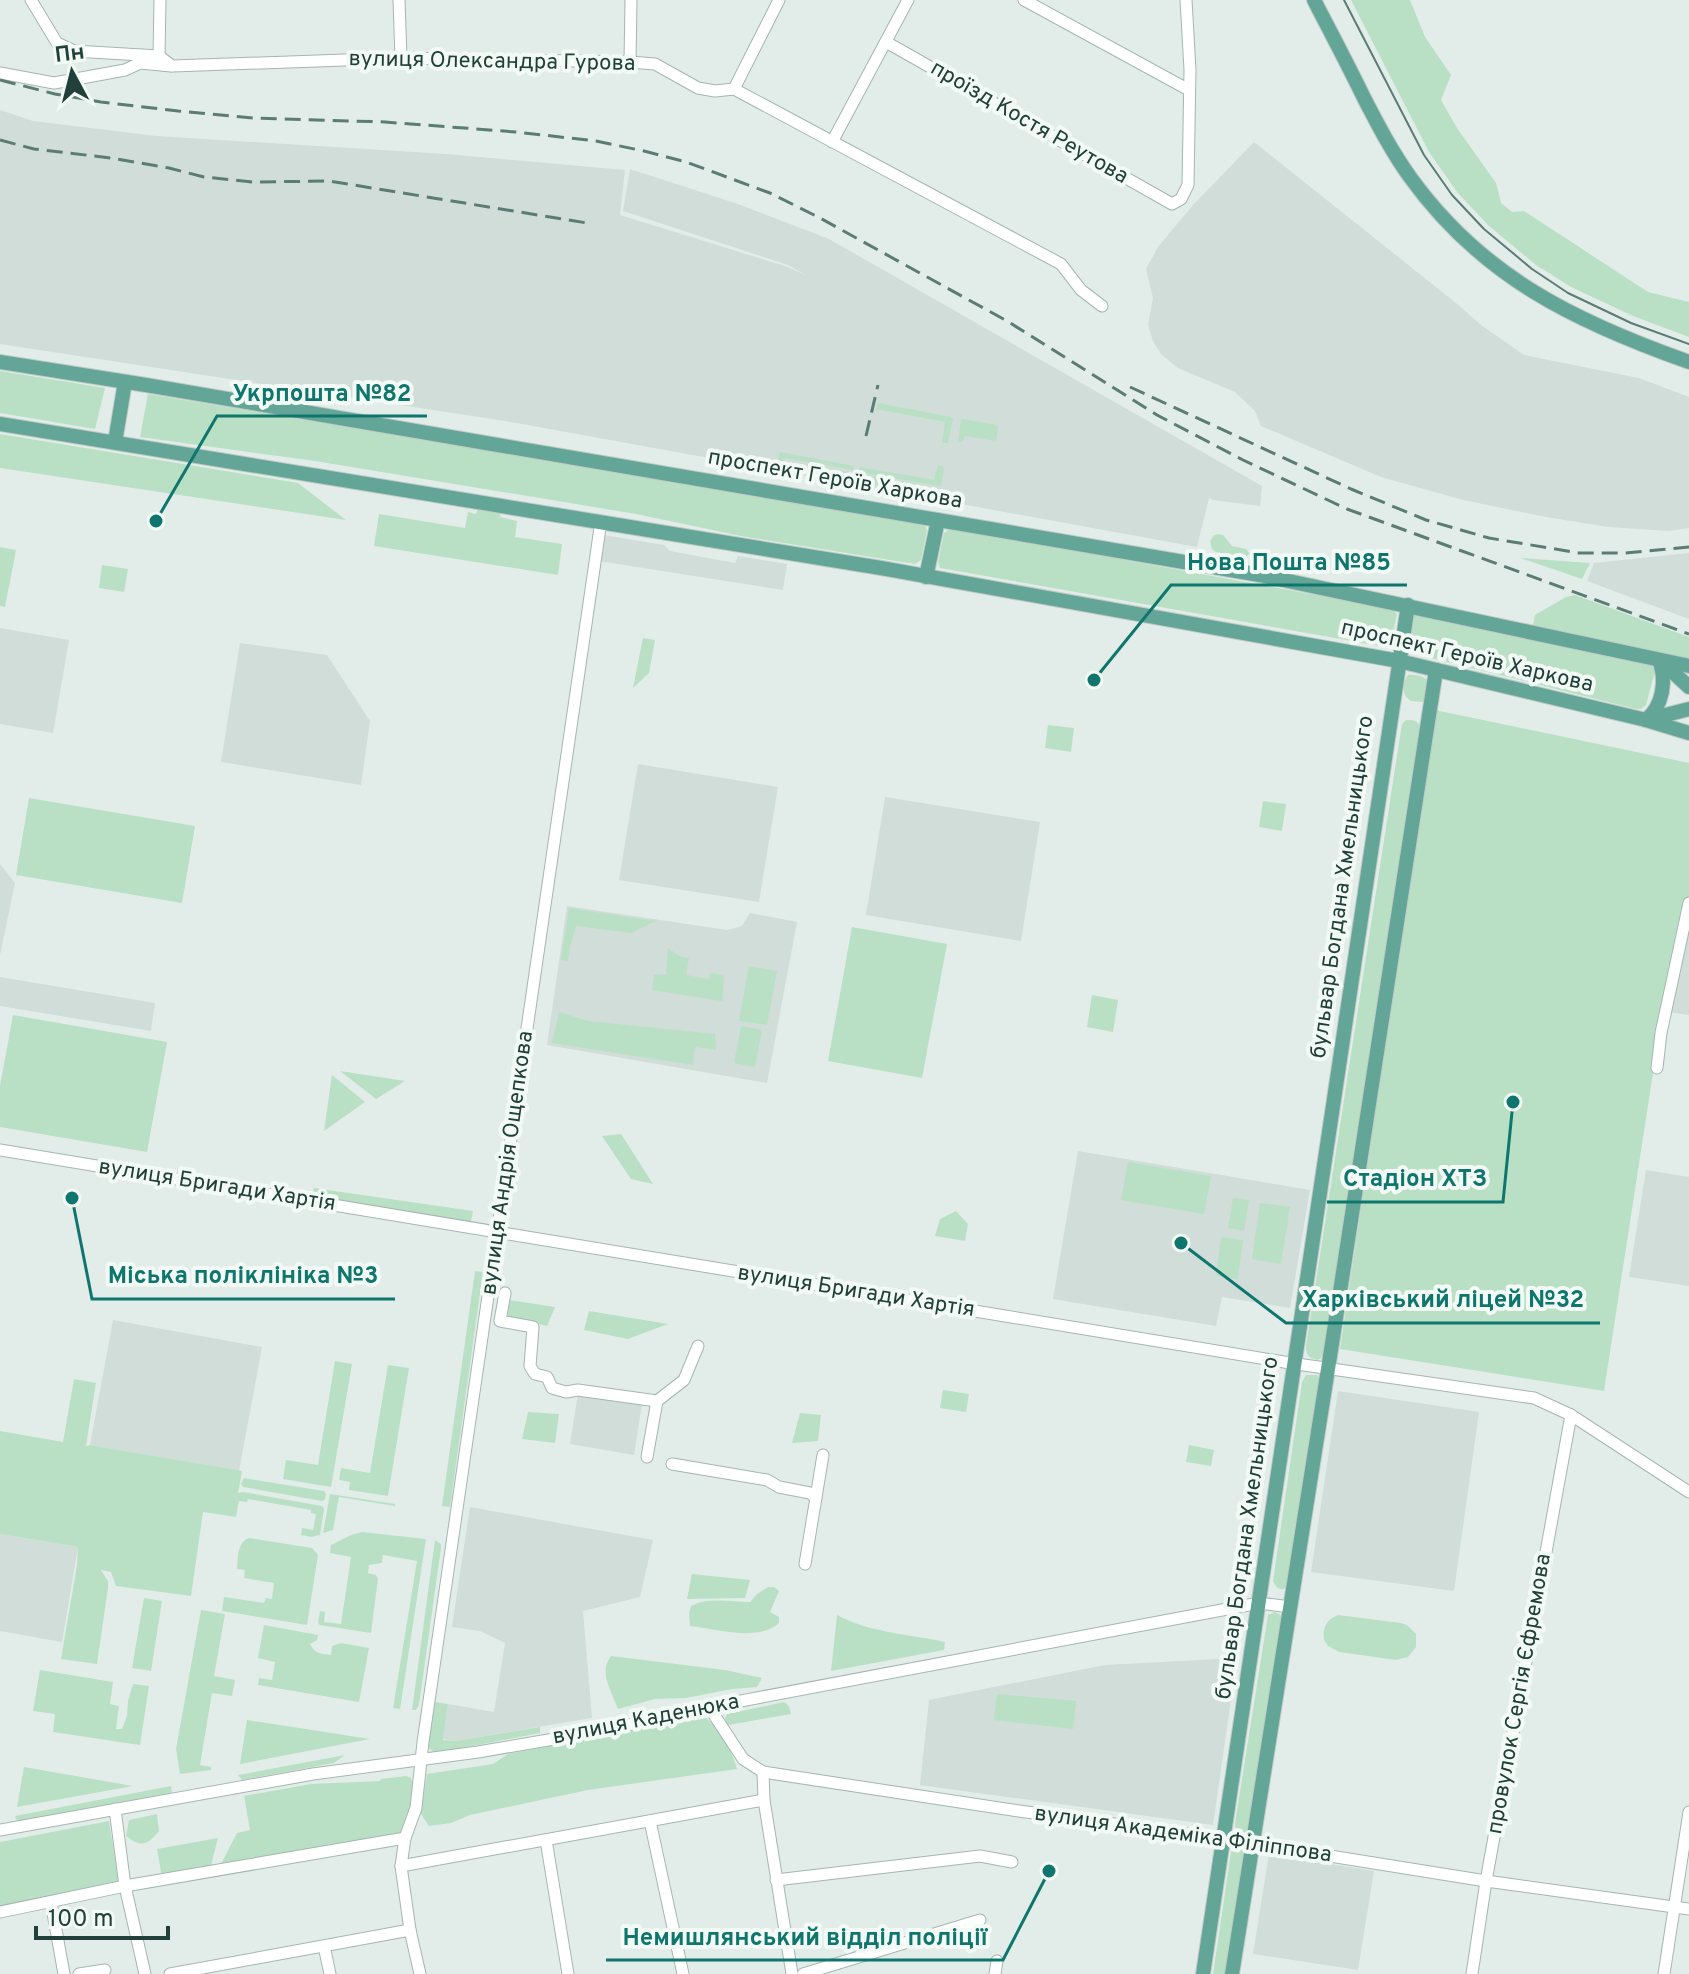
<svg xmlns="http://www.w3.org/2000/svg" width="1689" height="1974" font-family="Overpass,sans-serif">
  <style>
    .built { fill: #d0ddd8 }
    .green { fill: #b9e0c5 }
    .lines { fill: none; stroke-linecap: round; stroke-linejoin: round }
    .minor-casing { stroke: #a4b6b1; stroke-width: 13 }
    .major-casing { stroke: #c1cac8; stroke-width: 16 }
    .minor { stroke: #fff; stroke-width: 11 }
    .major { stroke: #63a697; stroke-width: 14 }
    .tram { stroke: #5b7c74; stroke-width: 2 }
    .rail { stroke: #5b7c74; stroke-width: 3; stroke-dasharray: 16 8; stroke-linecap: butt }
    .labels { text-anchor: middle; dominant-baseline: central; stroke-width: 8; stroke-linejoin: round; paint-order: stroke }
    .street-label { font-size: 22px; fill: #204039; stroke: #f3faf6 }
    .leader { fill: none; stroke: #0f766e; stroke-width: 3 }
    .callout-dot { fill: #0f766e; stroke: #f3faf6; stroke-width: 3 }
    .callout-label { font-size: 24px; text-anchor: middle; font-weight: bold; fill: #0f766e; stroke: #f3faf6; stroke-width: 8; stroke-linejoin: round; paint-order: stroke }
  </style>
  <rect width="100%" height="100%" fill="#e2ede9"/>
  <g class="built">
    <path d="M 0,110 L 33,121 L 156,136 L 446,154 L 625,170 L 620,215 L 788,267 L 807,276 L 788,265 L 623,211 L 630,169 L 738,204 L 829,239 L 1262,486 L 1260,506 L 1213,500 L 1209,498 L 1197,547 L 511,422 L 0,344 Z"/>
    <path d="M 1254,142 L 1456,303 L 1481,325 L 1524,355 L 1639,378 L 1689,397 L 1689,528 L 1668,531 L 1608,527 L 1546,517 L 1463,500 L 1381,477 L 1261,426 L 1255,411 L 1235,392 L 1178,368 L 1161,354 L 1153,341 L 1148,325 L 1153,298 L 1146,269 L 1158,247 L 1192,206 Z"/>
    <path d="M 603,535 L 664,545 L 670,551 L 735,563 L 738,556 L 787,564 L 783,590 L 599,561 Z"/>
    <path d="M 1689,553 L 1689,619 L 1587,581 L 1594,563 Z"/>
    <path d="M 0,628 L 69,640 L 53,733 L 0,724 Z"/>
    <path d="M 240,643 L 327,655 L 370,721 L 361,785 L 221,762 Z"/>
    <path d="M 638,764 L 778,787 L 759,902 L 619,880 Z"/>
    <path d="M 885,797 L 1040,822 L 1021,941 L 866,915 Z"/>
    <path d="M 0,864 L 15,883 L 0,955 Z"/>
    <path d="M 567,906 L 727,930 L 742,926 L 750,913 L 797,922 L 767,1083 L 547,1045 Z"/>
    <path d="M 1689,918 L 1689,1015 L 1668,1012 Z"/>
    <path d="M 0,977 L 155,1003 L 151,1031 L 0,1006 Z"/>
    <path d="M 1078,1151 L 1310,1190 L 1290,1308 L 1222,1297 L 1216,1326 L 1053,1299 Z"/>
    <path d="M 1646,1170 L 1689,1177 L 1689,1286 L 1629,1277 Z"/>
    <path d="M 113,1320 L 262,1347 L 239,1471 L 90,1445 Z"/>
    <path d="M 1338,1391 L 1479,1412 L 1454,1591 L 1311,1572 Z"/>
    <path d="M 578,1393 L 642,1404 L 634,1455 L 570,1444 Z"/>
    <path d="M 470,1507 L 653,1540 L 640,1597 L 583,1611 L 592,1718 L 454,1741 L 443,1739 L 448,1704 L 494,1712 L 505,1643 L 480,1631 L 452,1627 Z"/>
    <path d="M 0,1534 L 78,1547 L 62,1642 L 0,1631 Z"/>
    <path d="M 1237,1658 L 1213,1825 L 920,1785 L 929,1700 L 1105,1665 Z"/>
    <path d="M 1269,1854 L 1374,1871 L 1358,1970 L 1253,1954 Z"/>
  </g>
  <g class="green">
    <path d="M 1351,0 L 1410,0 L 1425,37 L 1451,75 L 1441,100 L 1457,128 L 1496,183 L 1501,203 L 1512,212 L 1524,211 L 1648,292 L 1689,302 L 1689,337 L 1633,316 L 1571,287 L 1536,265 L 1488,225 L 1457,192 L 1429,152 Z"/>
    <path d="M 0,371 L 105,388 L 95,429 L 0,413 Z"/>
    <path d="M 148,394 L 924,523 L 927,530 L 921,560 L 915,564 L 741,536 L 636,514 L 315,461 L 140,437 Z"/>
    <path d="M 878,403 L 951,417 L 953,419 L 948,443 L 942,443 L 945,422 L 876,409 Z"/>
    <path d="M 963,419 L 997,425 L 998,427 L 996,441 L 965,436 L 963,442 L 958,442 L 961,420 Z"/>
    <path d="M 0,434 L 298,483 L 346,520 L 0,468 Z"/>
    <path d="M 780,452 L 854,466 L 853,470 L 785,458 L 784,461 L 932,487 L 931,494 L 777,466 Z"/>
    <path d="M 938,465 L 943,466 L 944,468 L 941,485 L 939,486 L 858,472 L 860,467 L 934,480 Z"/>
    <path d="M 478,509 L 501,512 L 500,517 L 517,521 L 515,537 L 562,544 L 558,575 L 374,546 L 379,514 L 465,528 L 468,512 L 476,514 Z"/>
    <path d="M 951,528 L 1392,609 L 1397,614 L 1391,642 L 1386,647 L 940,568 L 938,562 L 944,533 Z"/>
    <path d="M 1219,534 L 1223,535 L 1232,546 L 1246,549 L 1250,554 L 1245,557 L 1216,552 L 1212,549 L 1210,541 L 1214,535 Z"/>
    <path d="M 0,547 L 16,550 L 5,607 L 0,606 Z"/>
    <path d="M 1520,558 L 1590,563 L 1582,579 Z"/>
    <path d="M 102,565 L 128,569 L 124,592 L 99,588 Z"/>
    <path d="M 1575,595 L 1689,637 L 1689,659 L 1533,625 L 1535,615 L 1566,597 Z"/>
    <path d="M 1419,612 L 1650,662 L 1655,671 L 1646,705 L 1641,709 L 1636,709 L 1411,653 L 1407,647 L 1409,617 Z"/>
    <path d="M 643,638 L 655,640 L 649,673 L 633,688 Z"/>
    <path d="M 1408,675 C 1428,673 1436,687 1423,702 L 1411,701 L 1406,697 C 1402,689 1403,682 1408,675 Z"/>
    <path d="M 1435,710 L 1689,763 L 1689,903 L 1659,1034 L 1604,1391 L 1340,1349 Z"/>
    <path d="M 1406,720 C 1415,720 1420,721 1421,731 L 1324,1349 L 1321,1358 L 1318,1360 C 1308,1358 1306,1355 1306,1346 L 1401,730 L 1402,724 Z"/>
    <path d="M 1048,725 L 1074,728 L 1071,752 L 1045,748 Z"/>
    <path d="M 29,798 L 195,826 L 182,903 L 16,875 Z"/>
    <path d="M 1263,801 L 1286,804 L 1282,831 L 1259,827 Z"/>
    <path d="M 569,908 L 655,921 L 632,933 L 576,926 L 570,946 L 568,961 L 561,960 Z"/>
    <path d="M 852,927 L 947,944 L 922,1078 L 828,1061 Z"/>
    <path d="M 668,948 L 681,957 L 689,958 L 686,975 L 709,979 L 710,973 L 724,975 L 722,1001 L 652,990 L 654,974 L 666,975 Z"/>
    <path d="M 749,966 L 777,971 L 767,1025 L 739,1021 Z"/>
    <path d="M 1092,995 L 1118,1000 L 1113,1032 L 1087,1027 Z"/>
    <path d="M 559,1012 L 588,1021 L 715,1034 L 716,1050 L 695,1047 L 693,1065 L 552,1043 Z"/>
    <path d="M 13,1015 L 167,1042 L 147,1152 L 0,1127 L 0,1086 Z"/>
    <path d="M 741,1026 L 762,1030 L 755,1067 L 734,1063 Z"/>
    <path d="M 340,1071 L 405,1081 L 376,1099 Z"/>
    <path d="M 332,1075 L 365,1102 L 324,1131 Z"/>
    <path d="M 621,1134 L 653,1184 L 631,1179 L 602,1136 Z"/>
    <path d="M 1128,1162 L 1211,1176 L 1204,1214 L 1121,1200 Z"/>
    <path d="M 314,1188 L 473,1211 L 471,1222 L 312,1199 Z"/>
    <path d="M 1233,1198 L 1249,1200 L 1244,1231 L 1228,1228 Z"/>
    <path d="M 1260,1203 L 1290,1207 L 1281,1264 L 1252,1259 Z"/>
    <path d="M 956,1211 L 968,1224 L 965,1241 L 935,1236 L 940,1219 Z"/>
    <path d="M 1221,1237 L 1243,1240 L 1238,1279 L 1216,1276 Z"/>
    <path d="M 475,1271 L 483,1272 L 450,1507 L 442,1506 Z"/>
    <path d="M 509,1300 L 555,1307 L 547,1326 L 508,1317 Z"/>
    <path d="M 589,1311 L 668,1324 L 628,1339 L 584,1330 Z"/>
    <path d="M 335,1361 L 352,1364 L 331,1487 L 283,1479 L 286,1460 L 318,1465 Z"/>
    <path d="M 388,1365 L 409,1368 L 388,1496 L 349,1490 L 350,1482 L 339,1480 L 341,1468 L 370,1473 Z"/>
    <path d="M 1306,1375 L 1317,1375 L 1321,1381 L 1288,1587 C 1281,1592 1276,1588 1273,1581 L 1302,1382 Z"/>
    <path d="M 74,1379 L 96,1383 L 86,1446 L 90,1445 L 242,1471 L 238,1493 L 243,1492 L 322,1506 L 324,1509 L 320,1535 L 311,1537 L 301,1535 L 302,1528 L 313,1530 L 316,1514 L 311,1513 L 311,1510 L 248,1499 L 247,1502 L 239,1501 L 236,1517 L 203,1512 L 191,1596 L 116,1586 L 111,1572 L 101,1570 L 108,1581 L 108,1588 L 97,1664 L 61,1659 L 77,1565 L 78,1547 L 0,1534 L 0,1431 L 63,1442 Z"/>
    <path d="M 943,1390 L 969,1394 L 966,1412 L 940,1408 Z"/>
    <path d="M 528,1412 L 559,1414 L 555,1443 L 522,1439 Z"/>
    <path d="M 800,1413 L 821,1415 L 818,1441 L 792,1443 Z"/>
    <path d="M 1189,1445 L 1214,1450 L 1211,1466 L 1186,1462 Z"/>
    <path d="M 244,1478 L 324,1491 L 326,1494 L 325,1499 L 322,1501 L 243,1487 L 241,1484 Z"/>
    <path d="M 330,1494 L 395,1504 L 395,1506 L 339,1497 L 333,1530 L 323,1533 Z"/>
    <path d="M 362,1532 L 426,1539 L 400,1709 L 393,1708 L 417,1561 L 383,1555 L 382,1563 L 369,1565 L 368,1573 L 376,1575 L 378,1579 L 371,1633 L 320,1625 L 318,1623 L 320,1611 L 325,1612 L 324,1622 L 341,1624 L 351,1557 L 330,1553 L 331,1545 L 351,1535 Z"/>
    <path d="M 249,1538 L 312,1548 L 318,1555 L 307,1625 L 222,1611 L 224,1597 L 264,1603 L 266,1598 L 272,1599 L 274,1583 L 244,1578 L 245,1570 L 237,1569 C 238,1558 237,1542 249,1538 Z"/>
    <path d="M 435,1540 L 441,1544 L 441,1548 L 419,1705 L 416,1710 L 412,1710 Z"/>
    <path d="M 692,1574 L 750,1580 L 745,1598 L 687,1599 Z"/>
    <path d="M 768,1587 L 774,1587 L 779,1591 L 770,1612 L 779,1617 L 779,1623 C 759,1642 716,1629 690,1626 L 689,1613 L 691,1606 C 709,1597 730,1602 750,1602 L 757,1594 Z"/>
    <path d="M 144,1598 L 162,1601 L 151,1671 L 132,1668 Z"/>
    <path d="M 201,1610 L 225,1614 L 214,1676 L 235,1680 L 232,1696 L 212,1693 L 200,1765 L 211,1767 L 211,1770 L 180,1774 L 176,1749 Z"/>
    <path d="M 1275,1612 L 1283,1616 L 1246,1838 L 1236,1836 L 1235,1823 L 1268,1615 Z"/>
    <path d="M 837,1615 C 871,1633 908,1634 945,1642 L 944,1650 L 831,1671 Z"/>
    <path d="M 1338,1615 L 1401,1623 L 1407,1625 L 1416,1634 L 1416,1647 L 1408,1657 L 1396,1660 L 1339,1652 L 1328,1646 L 1324,1640 C 1322,1628 1326,1620 1338,1615 Z"/>
    <path d="M 264,1625 L 318,1635 L 317,1640 L 310,1644 C 314,1653 321,1654 331,1655 L 332,1646 L 341,1643 L 369,1648 L 359,1702 L 258,1685 L 259,1678 L 272,1680 L 275,1662 L 258,1658 Z"/>
    <path d="M 611,1656 L 725,1670 L 762,1678 L 757,1687 L 732,1689 L 686,1698 L 655,1699 L 618,1709 C 612,1691 598,1673 611,1656 Z"/>
    <path d="M 40,1670 L 113,1682 L 110,1704 L 119,1706 L 116,1729 L 122,1729 L 127,1716 L 128,1701 L 133,1684 L 149,1686 L 140,1745 L 53,1732 L 55,1714 L 33,1711 Z"/>
    <path d="M 997,1694 L 1076,1701 L 1073,1729 L 994,1720 Z"/>
    <path d="M 435,1702 L 448,1704 L 443,1740 L 454,1741 L 540,1727 L 540,1733 L 436,1753 L 432,1751 L 428,1746 Z"/>
    <path d="M 784,1702 L 789,1706 L 791,1714 L 728,1725 L 725,1719 L 727,1714 Z"/>
    <path d="M 703,1716 C 719,1726 732,1750 737,1769 L 588,1790 L 470,1815 L 451,1823 L 429,1826 L 421,1814 L 427,1774 L 493,1764 L 508,1754 Z"/>
    <path d="M 247,1720 L 370,1739 L 240,1764 Z"/>
    <path d="M 345,1755 L 334,1763 L 242,1780 L 238,1775 Z"/>
    <path d="M 24,1767 L 133,1786 L 17,1807 Z"/>
    <path d="M 406,1776 L 411,1778 C 417,1797 411,1813 405,1831 L 397,1835 L 220,1866 L 237,1833 L 250,1830 L 244,1796 L 311,1784 L 380,1781 L 381,1779 Z"/>
    <path d="M 171,1786 L 172,1794 L 20,1822 L 16,1819 L 15,1816 Z"/>
    <path d="M 157,1814 L 159,1831 C 148,1845 141,1848 126,1836 L 129,1820 Z"/>
    <path d="M 109,1821 L 119,1883 L 0,1907 L 0,1842 Z"/>
    <path d="M 218,1838 L 210,1869 L 162,1877 L 157,1849 Z"/>
    <path d="M 1236,1847 L 1244,1849 L 1246,1851 L 1228,1974 L 1213,1974 L 1231,1852 Z"/>
  </g>
  <g class="lines">
    <g class="minor-casing">
      <g id="minor">
        <path d="M 31,0 L 57,43 L 74,51 L 159,56 L 172,66 L 401,58 L 630,62 L 655,64 L 698,88 L 715,91 L 734,89 L 1061,264 L 1081,290 L 1102,306"/>
        <path d="M 399,0 L 401,58"/>
        <path d="M 1024,0 L 1189,90"/>
        <path d="M 886,42 L 1172,204 L 1181,199 L 1188,185 L 1190,70 L 1186,0"/>
        <path d="M 159,56 L 160,0"/>
        <path d="M 630,62 L 631,0"/>
        <path d="M 0,73 L 54,83 L 125,70 L 140,63 L 171,66"/>
        <path d="M 734,89 L 779,0"/>
        <path d="M 832,142 L 908,0"/>
        <path d="M 1657,1068 L 1661,1033 L 1689,903"/>
        <path d="M 0,1150 L 1290,1363 L 1534,1398 L 1571,1415 L 1689,1492"/>
        <path d="M 505,1293 L 500,1321 L 533,1327 L 530,1366 L 535,1374 L 547,1377 L 552,1388 L 566,1392 L 578,1390 L 657,1401"/>
        <path d="M 647,1457 L 657,1401 L 684,1380 L 698,1346"/>
        <path d="M 672,1464 L 767,1480 L 779,1487 L 810,1493 L 816,1498"/>
        <path d="M 805,1564 L 823,1455"/>
        <path d="M 709,1707 L 743,1759 L 763,1772 L 1019,1811 L 1224,1839 L 1486,1881 L 1689,1909"/>
        <path d="M 763,1772 L 764,1800 L 792,1974"/>
        <path d="M 115,1809 L 125,1886 L 145,1974"/>
        <path d="M 650,1821 L 683,1974"/>
        <path d="M 0,1830 L 313,1774 L 478,1752 L 601,1731 L 709,1707 L 1259,1603 L 1290,1607"/>
        <path d="M 546,1840 L 568,1974"/>
        <path d="M 401,1866 L 764,1800"/>
        <path d="M 776,1880 L 980,1856 L 1012,1862"/>
        <path d="M 51,1902 L 64,1974"/>
        <path d="M 0,1912 L 125,1886 L 405,1838"/>
        <path d="M 324,1946 L 330,1974"/>
        <path d="M 79,1974 L 105,1970"/>
        <path d="M 170,1974 L 410,1930"/>
        <path d="M 420,1974 L 410,1930 L 401,1866 L 405,1838 L 416,1808 L 423,1742 L 601,521"/>
        <path d="M 803,1974 L 980,1920"/>
        <path d="M 995,1974 L 997,1961"/>
        <path d="M 1472,1974 L 1486,1881 L 1571,1415"/>
        <path d="M 1664,1974 L 1689,1812"/>
      </g>
    </g>
    <g class="major-casing">
      <g id="major">
        <path d="M 1314,0 C 1331,33 1348,65 1364,98 C 1378,125 1392,152 1410,177 C 1482,277 1576,322 1689,362"/>
        <path d="M 0,362 L 146,385 L 1260,575 L 1689,666"/>
        <path d="M 0,424 L 881,568 L 1399,661 L 1646,720 L 1689,733"/>
        <path d="M 115,442 L 125,382"/>
        <path d="M 926,577 L 938,520"/>
        <path d="M 1663,663 L 1689,687"/>
        <path d="M 1646,720 C 1663,706 1667,680 1659,660"/>
        <path d="M 1646,720 L 1689,709"/>
        <path d="M 1203,1974 L 1408,605"/>
        <path d="M 1232,1974 L 1331,1350 L 1436,670"/>
      </g>
    </g>
    <use href="#minor" class="minor"/>
    <use href="#major" class="major"/>
    <path class="tram" d="M 1344,0 L 1424,155 L 1452,195 L 1484,229 L 1532,269 L 1568,293 L 1631,323 L 1689,344"/>
    <g class="rail">
      <path d="M 0,80 L 55,94 L 101,102 L 178,111 L 254,118 L 385,122 L 516,132 L 596,141 L 644,151 L 686,162 L 770,193 L 820,218 L 1007,321 L 1157,415 L 1243,460 L 1347,509 L 1689,634"/>
      <path d="M 0,140 L 34,149 L 111,158 L 169,168 L 204,177 L 253,182 L 329,181 L 587,223"/>
      <path d="M 1130,387 L 1351,489 L 1426,520 L 1489,538 L 1579,553 L 1625,553 L 1689,547"/>
      <path d="M 866,436 L 878,385"/>
    </g>
  </g>
  <g class="labels">
    <g class="street-label">
      <text transform="translate(492 62) rotate(1)">вулиця Олександра Гурова</text>
      <text transform="translate(1029 123) rotate(30)">проїзд Костя Реутова</text>
      <text transform="translate(835 480) rotate(10)">проспект Героїв Харкова</text>
      <text transform="translate(1467 657) rotate(13)">проспект Героїв Харкова</text>
      <text transform="translate(1343 887) rotate(-82)">бульвар Богдана Хмельницького</text>
      <text transform="translate(508 1163) rotate(-82)">вулиця Андрія Ощепкова</text>
      <text transform="translate(217 1186) rotate(9)">вулиця Бригади Хартія</text>
      <text transform="translate(856 1292) rotate(9)">вулиця Бригади Хартія</text>
      <text transform="translate(1248 1528) rotate(-82)">бульвар Богдана Хмельницького</text>
      <text transform="translate(1520 1694) rotate(-80)">провулок Сергія Єфремова</text>
      <text transform="translate(646 1720) rotate(-11)">вулиця Каденюка</text>
      <text transform="translate(1183 1835) rotate(8)">вулиця Академіка Філіппова</text>
    </g>
  </g>
  <path class="leader" d="M156 521L217 416H427M1094 680L1171 585H1407M1513 1102L1503 1202H1327M72 1198L92 1299H395M1181 1243L1286 1323H1600M1049 1871L1003 1960H606"/>
  <g class="callout-dot">
    <circle cx="156" cy="521" r="8"/>
    <circle cx="1094" cy="680" r="8"/>
    <circle cx="1513" cy="1102" r="8"/>
    <circle cx="72" cy="1198" r="8"/>
    <circle cx="1181" cy="1243" r="8"/>
    <circle cx="1049" cy="1871" r="8"/>
  </g>
  <g class="callout-label">
    <text x="322" y="401">Укрпошта №82</text>
    <text x="1289" y="570">Нова Пошта №85</text>
    <text x="1415" y="1186">Стадіон ХТЗ</text>
    <text x="243" y="1283">Міська поліклініка №3</text>
    <text x="1443" y="1307">Харківський ліцей №32</text>
    <text x="805" y="1945">Немишлянський відділ поліції</text>
  </g>
  <g transform="translate(72 72) rotate(353)" stroke="#f3faf6" stroke-width="6" paint-order="stroke">
  <path d="M0-6L14 30L0 20L-14 30Z" fill="#204039"/>
  <text y="-12" font-size="22" font-weight="bold" text-anchor="middle" fill="#204039">Пн</text>
  </g>
  <path d="M36 1926v12h132v-12" fill="none" stroke="#204039" stroke-width="4"/>
  <text x="48" y="1926" font-size="24" fill="#204039" stroke="#f3faf6" stroke-width="6" paint-order="stroke">100 m</text>
</svg>
